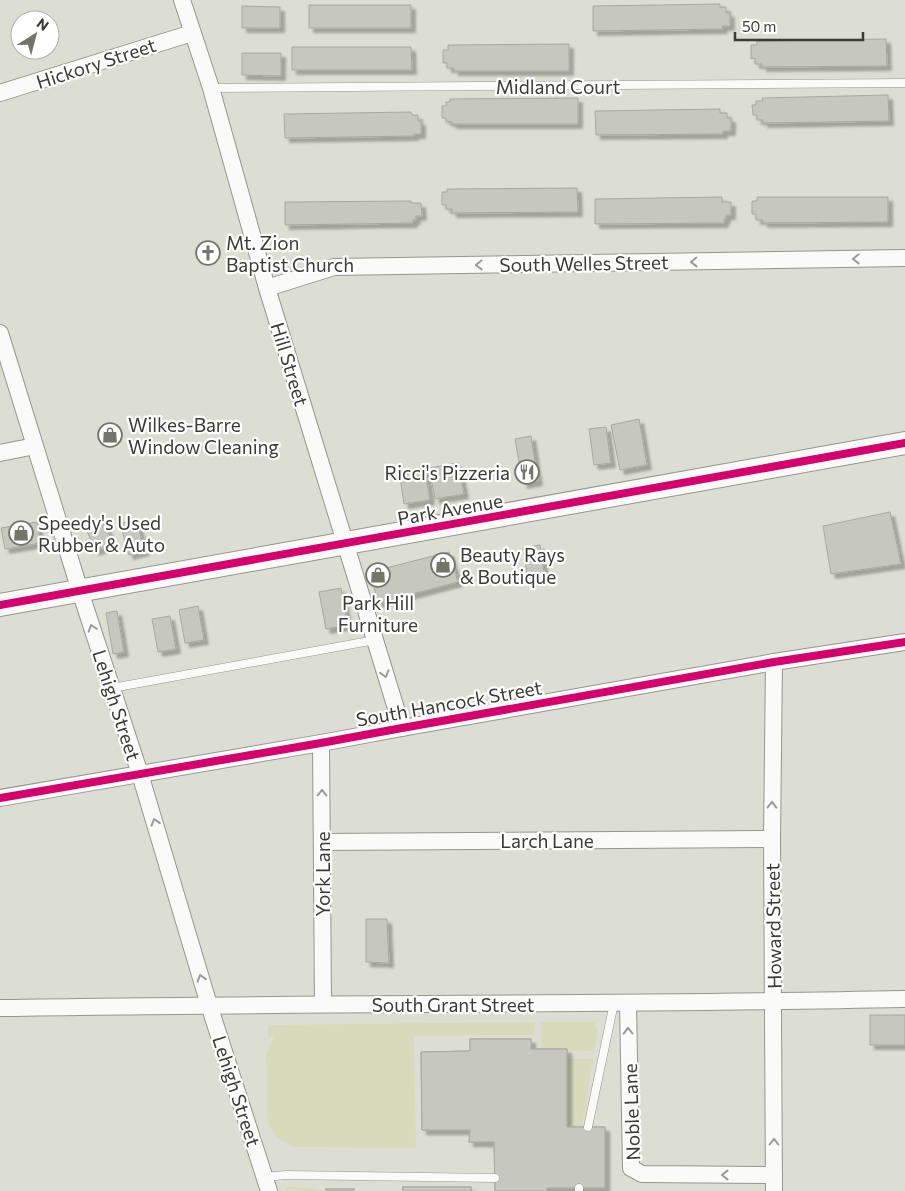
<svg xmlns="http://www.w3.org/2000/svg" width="905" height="1191" font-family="Commissioner,sans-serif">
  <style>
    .green { fill: #d8dabc }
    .building { fill: #c6c7be; stroke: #a7a89f; filter: url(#shadow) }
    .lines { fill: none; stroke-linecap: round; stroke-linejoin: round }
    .lane-casing { stroke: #96968f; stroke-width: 9 }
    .street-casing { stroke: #96968f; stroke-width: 18 }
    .secondary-casing { stroke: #96968f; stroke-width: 24 }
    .lane { stroke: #fafaf8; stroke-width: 8 }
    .street { stroke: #fafaf8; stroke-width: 16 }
    .secondary { stroke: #fafaf8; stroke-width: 22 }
    .cycleway-casing { stroke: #fff; stroke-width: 11 }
    .cycleway { stroke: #d6006c; stroke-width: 8 }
    .oneway { stroke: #9a9a96 }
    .labels { text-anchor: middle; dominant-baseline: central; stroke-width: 4.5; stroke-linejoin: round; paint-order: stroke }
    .street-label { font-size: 19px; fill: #3b3b33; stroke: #fff }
    .poi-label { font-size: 19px; fill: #3b3b33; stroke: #fff; text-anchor: start }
  </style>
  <defs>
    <filter id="shadow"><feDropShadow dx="4.5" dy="4.5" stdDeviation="1" flood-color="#0004"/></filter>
  </defs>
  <rect width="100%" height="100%" fill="#ddded3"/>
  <g class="green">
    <path d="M 535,1022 L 534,1035 L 414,1036 L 416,1148 L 296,1147 C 279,1142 270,1134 267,1116 L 266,1055 L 269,1046 L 274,1037 L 268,1037 L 268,1025 Z"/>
    <path d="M 541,1022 L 593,1022 C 601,1029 596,1041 594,1051 L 541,1050 Z"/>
    <path d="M 567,1059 L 593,1059 L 582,1127 L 567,1127 Z"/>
    <path d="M 288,1187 C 299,1188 313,1186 323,1191 L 285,1191 L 286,1189 Z"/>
  </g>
  <g class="building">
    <path d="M 720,4 L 720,7 L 726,7 L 726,13 L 730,13 L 730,26 L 722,26 L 723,29 L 593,31 L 593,6 Z"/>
    <rect x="309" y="5" width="102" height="23"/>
    <path d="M 242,6 L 280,7 L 280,28 L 242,28 Z"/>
    <path d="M 886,39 L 887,66 L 762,67 L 762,64 L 755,64 L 755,58 L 751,59 L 751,45 L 757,45 L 757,41 Z"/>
    <path d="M 569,44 L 569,71 L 454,71 L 454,68 L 447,68 L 447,63 L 443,63 L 443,50 L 448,50 L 448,45 Z"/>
    <path d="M 292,47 L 411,47 L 412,70 L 292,70 Z"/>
    <path d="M 242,53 L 281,53 L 281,76 L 242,75 Z"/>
    <path d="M 888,95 L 889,121 L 763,123 L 763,120 L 757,120 L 757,115 L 753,115 L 752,105 L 756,105 L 756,101 L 763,101 L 762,98 Z"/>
    <path d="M 578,98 L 578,124 L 452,124 L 452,122 L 446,121 L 446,118 L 442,118 L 442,106 L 446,106 L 446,102 L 450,102 L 450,99 Z"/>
    <path d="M 720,109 L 720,113 L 727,113 L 727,118 L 731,118 L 731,131 L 723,131 L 723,134 L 596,135 L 595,111 Z"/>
    <path d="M 411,112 L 412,115 L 418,115 L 418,121 L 421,121 L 421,134 L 414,134 L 414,136 L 285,138 L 284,114 Z"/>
    <path d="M 577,188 L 578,212 L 452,213 L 452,209 L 446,209 L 446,205 L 442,205 L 442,192 L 447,192 L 447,189 Z"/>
    <path d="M 722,197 L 722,202 L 731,202 L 731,215 L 726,215 L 726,219 L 724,219 L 724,223 L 595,224 L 595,199 Z"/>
    <path d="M 757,197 L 888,197 L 888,222 L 763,223 L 763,220 L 756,220 L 756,214 L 752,214 L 752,201 L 757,201 Z"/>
    <path d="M 411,201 L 411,203 L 421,203 L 422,216 L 416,216 L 416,220 L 413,220 L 413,223 L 285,225 L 285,202 Z"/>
    <path d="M 639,419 L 647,465 L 620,470 L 611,425 Z"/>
    <path d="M 606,427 L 611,463 L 594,465 L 589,429 Z"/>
    <path d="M 531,436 L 538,481 L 523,484 L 515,439 Z"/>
    <path d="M 458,463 L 464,494 L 435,499 L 429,468 Z"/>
    <path d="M 425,468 L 430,500 L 404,504 L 399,471 Z"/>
    <path d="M 890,512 L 901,564 L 831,574 L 823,526 Z"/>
    <path d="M 136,519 L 145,551 L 129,555 L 120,524 Z"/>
    <path d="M 37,522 L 41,543 L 5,549 L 1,528 Z"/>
    <path d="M 105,524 L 113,544 L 95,551 L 87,531 Z"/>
    <path d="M 540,545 L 545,578 L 528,581 L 523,548 Z"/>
    <path d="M 449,552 L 458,582 L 378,603 L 370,572 Z"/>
    <path d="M 341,588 L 348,625 L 326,629 L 319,592 Z"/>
    <path d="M 198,606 L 204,640 L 185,643 L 179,610 Z"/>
    <path d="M 117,611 L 124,652 L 113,654 L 106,613 Z"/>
    <path d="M 170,616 L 176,649 L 158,652 L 152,619 Z"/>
    <path d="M 366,919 L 387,919 L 389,963 L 366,962 Z"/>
    <rect x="870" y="1015" width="35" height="30"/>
    <path d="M 470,1039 L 531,1039 L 531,1049 L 567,1049 L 567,1127 L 605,1127 L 605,1188 L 547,1188 L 547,1191 L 495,1191 L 494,1142 L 469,1142 L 470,1130 L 422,1130 L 421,1052 L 470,1051 Z"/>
    <path d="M 470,1039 L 531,1039 L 531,1049 L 567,1049 L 567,1127 L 605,1127 L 605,1188 L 547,1188 L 547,1191 L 495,1191 L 494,1142 L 469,1142 L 470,1130 L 422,1130 L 421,1052 L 470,1051 Z"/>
    <rect x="403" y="1187" width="68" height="4"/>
    <rect x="403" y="1187" width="68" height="4"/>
    <rect x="326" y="1189" width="28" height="2"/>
    <rect x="326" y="1189" width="28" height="2"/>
  </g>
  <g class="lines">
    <g class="lane-casing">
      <g id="lane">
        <path d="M 211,88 L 905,83"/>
        <path d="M 112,688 L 375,640"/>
        <path d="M 588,1127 L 614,1003"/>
        <path d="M 264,1177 L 286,1175 L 495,1178"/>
        <path d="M 579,1188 L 579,1191"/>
      </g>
    </g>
    <g class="street-casing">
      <g id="street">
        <path d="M 182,0 L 211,88 L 267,288 L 402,728"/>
        <path d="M 0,93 L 192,33"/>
        <path d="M 267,288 L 334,267 L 905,258"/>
        <path d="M 0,333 L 80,591 L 140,774 L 209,1005 L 269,1191"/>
        <path d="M 0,453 L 35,446"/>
        <path d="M 321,743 L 323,1004"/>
        <path d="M 0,798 L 321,743 L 402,728 L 774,662 L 905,642"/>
        <path d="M 322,842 L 772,839"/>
        <path d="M 628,1003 L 631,1168 L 642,1174 L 774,1175"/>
        <path d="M 0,1008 C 302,1003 603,1005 905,999"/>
        <path d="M 774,1191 L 772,839 L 774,662"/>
      </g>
    </g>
    <g class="secondary-casing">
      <path id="secondary" d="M 0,605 L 905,443"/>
    </g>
    <use href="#lane" class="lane"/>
    <use href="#street" class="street"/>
    <use href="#secondary" class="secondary"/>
    <g class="cycleway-casing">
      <g id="cycleway">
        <path d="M 0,605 L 905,443"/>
        <path d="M 0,798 L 321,743 L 402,728 L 774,662 L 905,642"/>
      </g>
    </g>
    <use href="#cycleway" class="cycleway"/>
  </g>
  <defs><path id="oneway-chevron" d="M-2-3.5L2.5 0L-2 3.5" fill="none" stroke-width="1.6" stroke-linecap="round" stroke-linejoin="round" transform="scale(1.25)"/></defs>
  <g class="oneway">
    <use href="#oneway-chevron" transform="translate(856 259) rotate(179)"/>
    <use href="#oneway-chevron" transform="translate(694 262) rotate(179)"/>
    <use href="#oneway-chevron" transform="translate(479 265) rotate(179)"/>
    <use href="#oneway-chevron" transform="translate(92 628) rotate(-108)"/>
    <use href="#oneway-chevron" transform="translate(385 674) rotate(73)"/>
    <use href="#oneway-chevron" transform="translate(322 793) rotate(-90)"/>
    <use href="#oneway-chevron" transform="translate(772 805) rotate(-89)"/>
    <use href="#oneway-chevron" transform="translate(155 822) rotate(-107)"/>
    <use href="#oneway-chevron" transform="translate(201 978) rotate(-107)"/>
    <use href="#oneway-chevron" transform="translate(628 1031) rotate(-91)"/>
    <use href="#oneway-chevron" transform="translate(774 1142) rotate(-90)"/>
    <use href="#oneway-chevron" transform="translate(725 1175) rotate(-180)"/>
  </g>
  <defs>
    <g id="church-ring" transform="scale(1.25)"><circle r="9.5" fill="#fff" stroke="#74746b" stroke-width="1.5"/><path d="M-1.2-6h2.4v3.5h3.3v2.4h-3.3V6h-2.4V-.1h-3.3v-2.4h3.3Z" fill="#74746b"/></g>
    <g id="shop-ring" transform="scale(1.25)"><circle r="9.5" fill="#fff" stroke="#74746b" stroke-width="1.5"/><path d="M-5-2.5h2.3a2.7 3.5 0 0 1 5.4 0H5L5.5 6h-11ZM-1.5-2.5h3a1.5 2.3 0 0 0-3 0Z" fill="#74746b"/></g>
    <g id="restaurant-ring" transform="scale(1.25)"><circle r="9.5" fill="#fff" stroke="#74746b" stroke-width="1.5"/><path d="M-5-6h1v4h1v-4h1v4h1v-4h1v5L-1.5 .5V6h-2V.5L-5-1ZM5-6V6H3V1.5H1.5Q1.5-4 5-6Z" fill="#74746b"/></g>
  </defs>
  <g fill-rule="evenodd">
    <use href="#church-ring" x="208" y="253"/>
    <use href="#shop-ring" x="110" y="435"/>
    <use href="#restaurant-ring" x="527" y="472"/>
    <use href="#shop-ring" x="21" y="533"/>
    <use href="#shop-ring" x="443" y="565"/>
    <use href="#shop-ring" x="378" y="575"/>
  </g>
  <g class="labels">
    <g class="street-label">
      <text transform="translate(96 63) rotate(-18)">Hickory Street</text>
      <text x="558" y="86">Midland Court</text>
      <text transform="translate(584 263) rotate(-1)">South Welles Street</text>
      <text transform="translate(290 364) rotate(73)">Hill Street</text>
      <text transform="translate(450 509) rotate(-10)">Park Avenue</text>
      <text transform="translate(449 703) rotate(-10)">South Hancock Street</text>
      <text transform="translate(117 705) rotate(72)">Lehigh Street</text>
      <text x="547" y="840">Larch Lane</text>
      <text transform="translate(322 874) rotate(-90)">York Lane</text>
      <text transform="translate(773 926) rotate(-91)">Howard Street</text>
      <text x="453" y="1004">South Grant Street</text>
      <text transform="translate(237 1091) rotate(72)">Lehigh Street</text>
      <text transform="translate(631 1112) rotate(-92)">Noble Lane</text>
    </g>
    <g class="poi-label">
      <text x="226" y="242">Mt. Zion<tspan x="226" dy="22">Baptist Church</tspan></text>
      <text x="128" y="424">Wilkes-Barre<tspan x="128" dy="22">Window Cleaning</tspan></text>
      <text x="510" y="472" text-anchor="end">Ricci's Pizzeria</text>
      <text x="38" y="522">Speedy's Used<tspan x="38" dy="22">Rubber &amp; Auto</tspan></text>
      <text x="460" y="554">Beauty Rays<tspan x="460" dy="22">&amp; Boutique</tspan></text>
      <text x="378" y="602" text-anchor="middle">Park Hill<tspan x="378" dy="22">Furniture</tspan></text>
    </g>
  </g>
  <g transform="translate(35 35) rotate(36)"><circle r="24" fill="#ffffff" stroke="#b1b1ad"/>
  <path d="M0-4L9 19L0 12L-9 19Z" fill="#74746b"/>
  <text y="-8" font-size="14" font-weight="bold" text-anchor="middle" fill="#3b3b33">N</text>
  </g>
  <path d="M735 32v8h128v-8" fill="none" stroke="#3b3b33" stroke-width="2.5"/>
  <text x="742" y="32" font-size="15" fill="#3b3b33" stroke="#ffffff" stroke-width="4" paint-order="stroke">50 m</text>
</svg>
